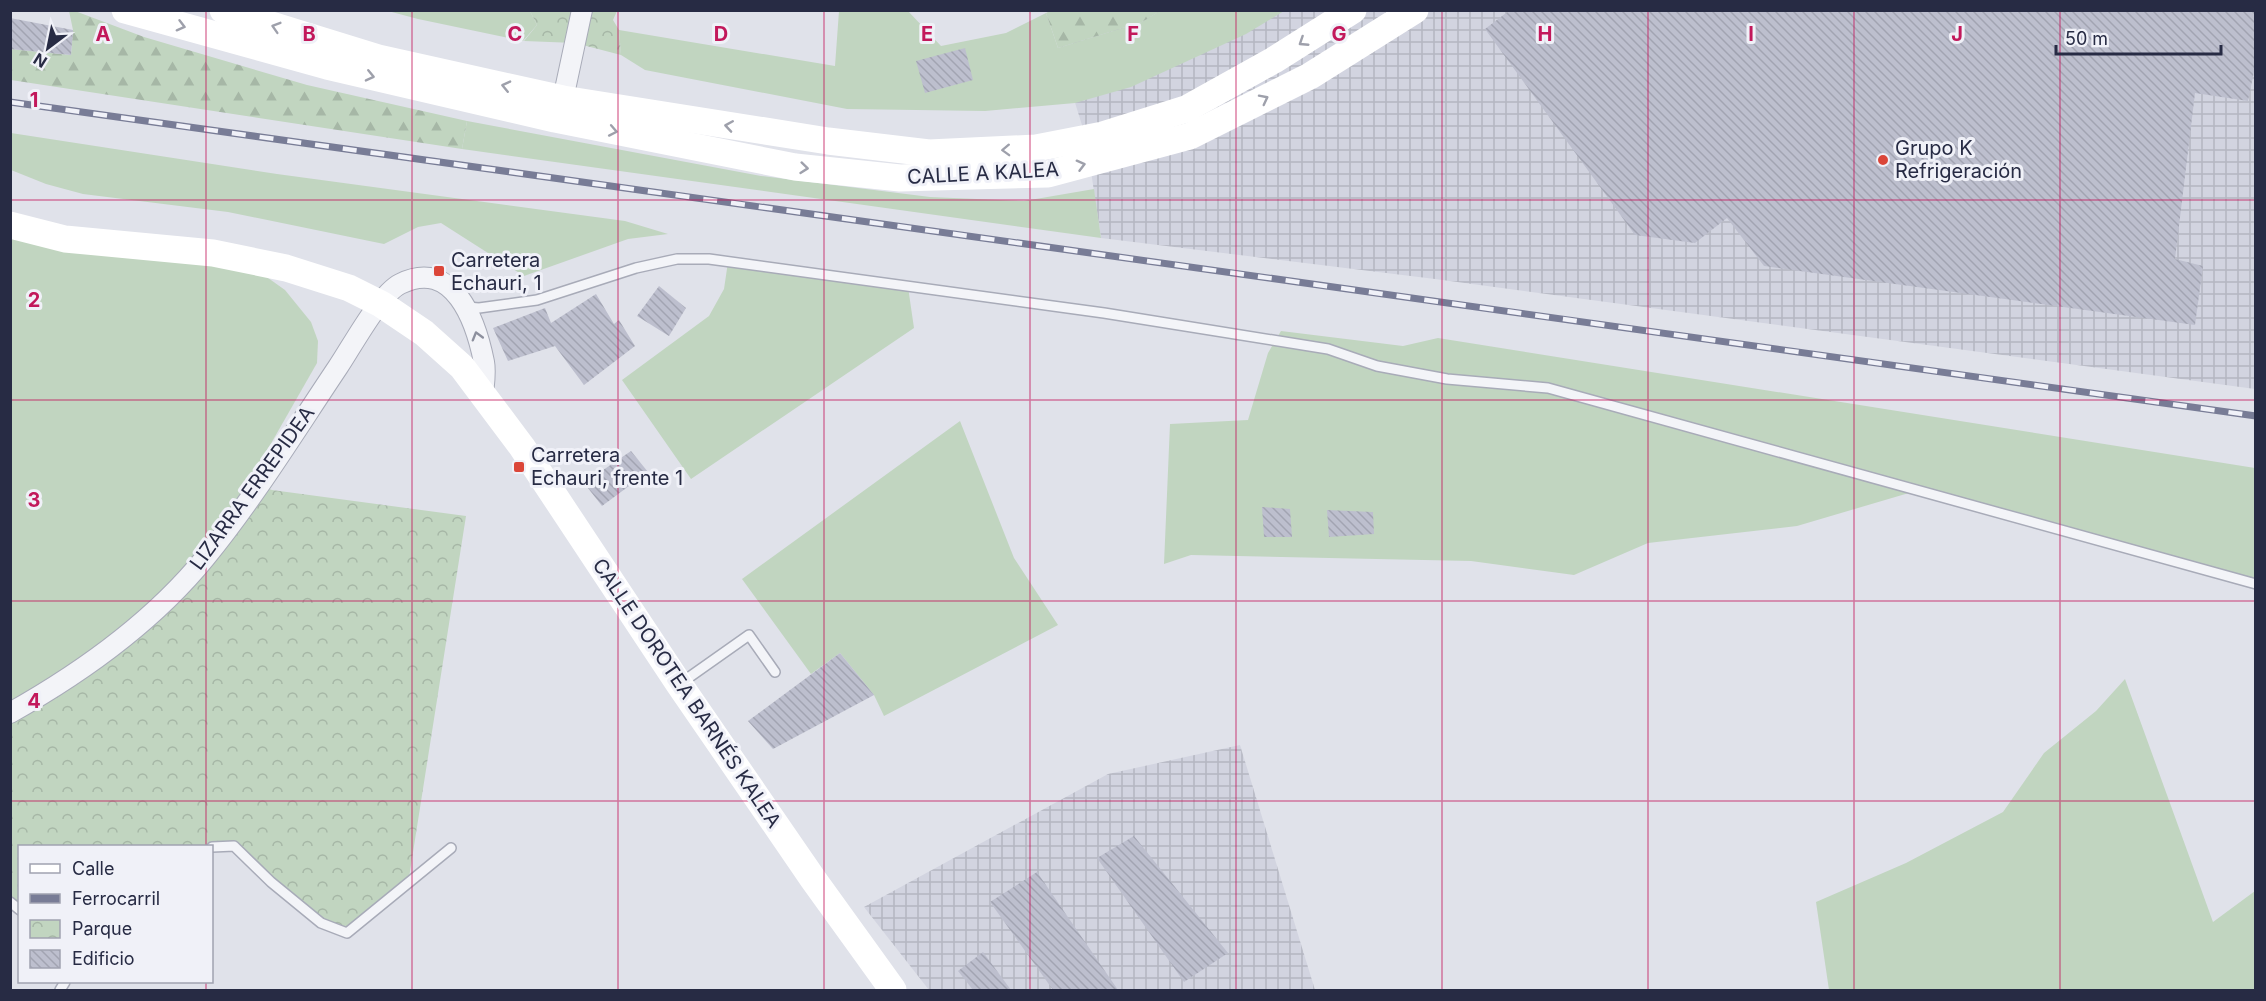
<svg xmlns="http://www.w3.org/2000/svg" width="2266" height="1001" font-family="Inter,sans-serif">
  <style>
    .industrial { fill: url(#industrial-grid) }
    .green { fill: #c1d5c0; fill-rule: evenodd }
    .forest { fill: url(#forest-firs) }
    .park { fill: url(#park-crowns) }
    .building { fill: url(#building-back-hatch) }
    .lines { fill: none; stroke-linecap: round; stroke-linejoin: round }
    .lane-casing { stroke: #a8abb8; stroke-width: 12 }
    .street-casing { stroke: #a8abb8; stroke-width: 22 }
    .lane { stroke: #f3f4f8; stroke-width: 9 }
    .street { stroke: #f3f4f8; stroke-width: 20 }
    .secondary { stroke: #fff; stroke-width: 27 }
    .rail-casing { stroke: #787c96; stroke-width: 7 }
    .rail { stroke: #f0f1f8; stroke-width: 4.5; stroke-dasharray: 14; stroke-linecap: butt }
    .oneway { stroke: #9ea0ab }
    .oneway2 { stroke: #8d909e }
    .grid { fill: none; stroke: #c2185b; stroke-width: 1.5; stroke-opacity: 0.55 }
    .poi-dot { fill: #db4639; stroke: #f0f1f8; stroke-width: 2 }
    .labels { text-anchor: middle; dominant-baseline: central; stroke-width: 6; stroke-linejoin: round; paint-order: stroke }
    .poi-label { font-size: 20px; fill: #272b44; stroke: #f0f1f8; text-anchor: start }
    .street-label { font-size: 20px; fill: #272b44; stroke: #f0f1f8 }
    .grid-label { font-size: 20px; text-anchor: middle; font-weight: bold; fill: #c2185b; stroke: #f0f1f8; stroke-width: 6; stroke-linejoin: round; paint-order: stroke }
  </style>
  <defs>
    <pattern id="industrial-grid" width="8" height="8" patternUnits="userSpaceOnUse" patternTransform="scale(1.5)"><rect width="8" height="8" fill="#d2d4e0"/><path d="M0 4h8M4 0v8" fill="none" stroke="#b4b6c1"/></pattern>
    <pattern id="forest-firs" width="22" height="20" patternUnits="userSpaceOnUse" patternTransform="scale(1.5)"><rect width="22" height="20" fill="#c1d5c0"/><path d="M5 1l3.5 6h-7zM16 11l3.5 6h-7z" fill="#a6b7a6"/></pattern>
    <pattern id="park-crowns" width="20" height="18" patternUnits="userSpaceOnUse" patternTransform="scale(1.5)"><rect width="20" height="18" fill="#c1d5c0"/><path d="M2 6a3 3 0 1 1 6 0M12 15a3 3 0 1 1 6 0" fill="none" stroke="#a6b7a6"/></pattern>
    <pattern id="building-back-hatch" width="6" height="6" patternUnits="userSpaceOnUse" patternTransform="scale(1.5)"><rect width="6" height="6" fill="#bdbfce"/><path d="M-1 5l2 2M0 0l6 6M5-1l2 2" fill="none" stroke="#a2a4b2"/></pattern>
  </defs>
  <rect width="100%" height="100%" fill="#e0e2ea"/>
  <g class="industrial">
    <path d="M 1143,10 L 2255,11 L 2255,389 L 1435,279 L 1101,238 L 1086,138 L 1058,48 Z"/>
    <path d="M 1240,745 L 1315,990 L 929,990 L 864,907 L 1108,774 Z"/>
  </g>
  <g class="green">
    <path d="M 388,11 L 530,11 L 537,25 L 523,41 L 418,19 Z"/>
    <path d="M 839,11 L 908,11 L 941,46 L 1006,33 L 1046,13 L 1058,48 L 1142,22 L 1160,11 L 1284,11 L 1246,34 L 1131,87 L 1075,103 L 985,111 L 847,109 L 645,70 L 621,55 L 619,30 L 835,66 Z"/>
    <path d="M 467,121 L 761,176 L 930,197 L 1024,201 L 1094,189 L 1101,238 L 462,149 Z"/>
    <path d="M 11,133 L 277,174 L 625,221 L 668,234 L 628,239 L 524,276 L 441,223 L 418,227 L 384,244 L 228,212 L 83,194 L 46,184 L 11,170 Z"/>
    <path d="M 11,218 L 240,258 L 285,290 L 311,322 L 318,341 L 317,363 L 205,559 L 158,608 L 11,713 Z"/>
    <path d="M 728,262 L 908,287 L 914,328 L 691,479 L 622,380 L 709,316 L 724,289 Z"/>
    <path d="M 1281,331 L 1403,346 L 1438,338 L 2255,468 L 2255,587 L 1919,490 L 1797,526 L 1648,543 L 1574,575 L 1471,561 L 1191,555 L 1164,564 L 1170,424 L 1248,420 L 1268,353 ZM 1409,373 L 1475,381 L 1439,383 Z"/>
    <path d="M 960,421 L 1014,558 L 1058,625 L 884,716 L 874,695 L 840,653 L 811,674 L 742,579 Z"/>
    <path d="M 2125,679 L 2213,922 L 2255,891 L 2255,990 L 1829,990 L 1816,902 L 1906,863 L 2003,812 L 2044,753 L 2096,711 Z"/>
  </g>
  <g class="forest">
    <path d="M 1052,10 L 1160,10 L 1160,11 L 1142,22 L 1058,48 L 1046,13 Z"/>
    <path d="M 69,11 L 75,11 L 144,37 L 307,85 L 467,121 L 462,149 L 11,80 L 10,49 L 71,55 L 73,30 Z"/>
  </g>
  <g class="park">
    <path d="M 530,11 L 617,11 L 613,20 L 619,30 L 621,55 L 575,43 L 524,41 L 537,25 Z"/>
    <path d="M 250,482 L 272,490 L 466,516 L 408,884 L 347,933 L 321,923 L 234,846 L 20,846 L 19,911 L 10,904 L 10,713 L 39,696 L 205,559 Z"/>
  </g>
  <g class="building">
    <path d="M 1510,10 L 2256,10 L 2256,62 L 2248,101 L 2195,93 L 2175,259 L 2203,266 L 2195,325 L 1764,266 L 1727,218 L 1695,243 L 1635,235 L 1485,29 Z"/>
    <path d="M 10,18 L 73,30 L 71,55 L 10,49 Z"/>
    <path d="M 965,48 L 973,80 L 925,93 L 916,61 Z"/>
    <path d="M 659,286 L 686,308 L 669,336 L 637,316 Z"/>
    <path d="M 596,294 L 614,324 L 619,320 L 635,346 L 584,385 L 555,346 L 508,361 L 493,328 L 545,308 L 551,323 Z"/>
    <path d="M 631,451 L 648,472 L 602,506 L 584,483 Z"/>
    <path d="M 1262,507 L 1290,509 L 1292,537 L 1264,537 Z"/>
    <path d="M 1327,510 L 1373,512 L 1374,534 L 1329,537 Z"/>
    <path d="M 840,653 L 874,695 L 773,749 L 748,721 Z"/>
    <path d="M 1134,836 L 1228,953 L 1184,982 L 1097,858 Z"/>
    <path d="M 1037,872 L 1118,990 L 1053,990 L 990,902 Z"/>
    <path d="M 983,952 L 1011,990 L 973,990 L 958,971 Z"/>
  </g>
  <g class="lines">
    <g class="lane-casing">
      <g id="lane">
        <path d="M 467,307 L 479,308 L 537,300 L 636,268 L 677,259 L 709,259 L 1104,313 L 1328,349 L 1377,366 L 1447,379 L 1548,388 L 2256,584"/>
        <path d="M 681,683 L 749,635 L 775,672"/>
        <path d="M 212,847 L 234,846 L 271,882 L 321,923 L 347,933 L 451,848"/>
        <path d="M 10,902 L 20,910"/>
        <path d="M 60,990 L 65,982"/>
      </g>
    </g>
    <g class="street-casing">
      <g id="street">
        <path d="M 563,99 L 582,10"/>
        <path d="M 10,713 C 83,672 152,623 205,558 C 254,498 295,431 338,367 C 351,348 380,294 400,284 C 454,257 476,322 484,362 C 486,372 484,384 483,394"/>
      </g>
    </g>
    <use href="#lane" class="lane"/>
    <use href="#street" class="street"/>
    <g class="secondary">
      <path d="M 125,10 L 327,66 L 555,119 L 795,167 L 900,178 L 1048,174 L 1190,136 L 1310,76 L 1415,10"/>
      <path d="M 223,10 L 378,58 L 563,99 L 828,141 L 929,153 L 1036,148 L 1103,135 L 1186,109 L 1274,60 L 1353,10"/>
      <path d="M 10,225 L 65,239 L 213,253 L 286,268 L 349,288 L 381,304 L 424,333 L 462,367 L 522,447 L 679,684 L 813,879 L 893,990"/>
    </g>
    <g class="rail-casing">
      <path id="rail" d="M 10,102 L 2256,416"/>
    </g>
    <use href="#rail" class="rail"/>
  </g>
  <defs><path id="oneway-chevron" d="M-2-3.5L2.5 0L-2 3.5" fill="none" stroke-width="1.6" stroke-linecap="round" stroke-linejoin="round" transform="scale(1.5)"/></defs>
  <g class="oneway">
    <use href="#oneway-chevron" transform="translate(181 26) rotate(15)"/>
    <use href="#oneway-chevron" transform="translate(276 27) rotate(-163)"/>
    <use href="#oneway-chevron" transform="translate(1303 42) rotate(147)"/>
    <use href="#oneway-chevron" transform="translate(370 76) rotate(13)"/>
    <use href="#oneway-chevron" transform="translate(506 86) rotate(-167)"/>
    <use href="#oneway-chevron" transform="translate(1264 99) rotate(-27)"/>
    <use href="#oneway-chevron" transform="translate(729 126) rotate(-171)"/>
    <use href="#oneway-chevron" transform="translate(613 131) rotate(11)"/>
    <use href="#oneway-chevron" transform="translate(1006 150) rotate(178)"/>
    <use href="#oneway-chevron" transform="translate(1081 165) rotate(-15)"/>
    <use href="#oneway-chevron" transform="translate(804 168) rotate(6)"/>
  </g>
  <use class="oneway2" href="#oneway-chevron" transform="translate(477 336) rotate(-106)"/>
  <path class="grid" d="M 206,10 L 206,846M 412,10 L 412,990M 618,10 L 618,990M 824,10 L 824,990M 1030,10 L 1030,990M 1236,10 L 1236,990M 1442,10 L 1442,990M 1648,10 L 1648,990M 1854,10 L 1854,990M 2060,10 L 2060,990M 10,200 L 2256,200M 10,400 L 2256,400M 10,601 L 2256,601M 10,801 L 2256,801M 206,982 L 206,990"/>
  <g class="poi-dot">
    <circle cx="1883" cy="160" r="6"/>
    <rect x="433" y="265" width="12" height="12" rx="3"/>
    <rect x="513" y="461" width="12" height="12" rx="3"/>
  </g>
  <g class="labels">
    <g class="poi-label">
      <text x="1895" y="148">Grupo K<tspan x="1895" dy="23">Refrigeración</tspan></text>
      <text x="451" y="260">Carretera<tspan x="451" dy="23">Echauri, 1</tspan></text>
      <text x="531" y="455">Carretera<tspan x="531" dy="23">Echauri, frente 1</tspan></text>
    </g>
    <g class="street-label">
      <text transform="translate(983 173) rotate(-3)">CALLE A KALEA</text>
      <text transform="translate(252 488) rotate(-54)">LIZARRA ERREPIDEA</text>
      <text transform="translate(687 693) rotate(56)">CALLE DOROTEA BARNÉS KALEA</text>
    </g>
  </g>
  <g class="grid-label">
    <text x="103" y="41">A</text>
    <text x="309" y="41">B</text>
    <text x="515" y="41">C</text>
    <text x="721" y="41">D</text>
    <text x="927" y="41">E</text>
    <text x="1133" y="41">F</text>
    <text x="1339" y="41">G</text>
    <text x="1545" y="41">H</text>
    <text x="1751" y="41">I</text>
    <text x="1957" y="41">J</text>
    <text x="34" y="107">1</text>
    <text x="34" y="307">2</text>
    <text x="34" y="507">3</text>
    <text x="34" y="708">4</text>
  </g>
  <rect width="2266" height="1001" fill="none" stroke="#272b44" stroke-width="24"/>
  <rect x="18" y="845" width="195" height="138" fill="#f0f1f8" stroke="#a0a2b0" stroke-width="1.5"/>
  <rect x="30" y="864" width="30" height="9" fill="#ffffff" stroke="#a0a2b0" stroke-width="1.5"/>
  <text x="72" y="875" font-size="18" fill="#272b44">Calle</text>
  <rect x="30" y="894" width="30" height="9" fill="#787c96" stroke="#a0a2b0" stroke-width="1.5"/>
  <text x="72" y="905" font-size="18" fill="#272b44">Ferrocarril</text>
  <rect x="30" y="920" width="30" height="18" fill="url(#park-crowns)" stroke="#a0a2b0" stroke-width="1.5"/>
  <text x="72" y="935" font-size="18" fill="#272b44">Parque</text>
  <rect x="30" y="950" width="30" height="18" fill="url(#building-back-hatch)" stroke="#a0a2b0" stroke-width="1.5"/>
  <text x="72" y="965" font-size="18" fill="#272b44">Edificio</text>
  <g transform="translate(48 48) rotate(212)" stroke="#f0f1f8" stroke-width="4.5" paint-order="stroke">
  <path d="M0-4.5L10 22L0 15L-10 22Z" fill="#272b44"/>
  <text y="-9" font-size="16" font-weight="bold" text-anchor="middle" fill="#272b44">N</text>
  </g>
  <path d="M2056 45v9h165v-9" fill="none" stroke="#272b44" stroke-width="3"/>
  <text x="2065" y="45" font-size="18" fill="#272b44" stroke="#f0f1f8" stroke-width="4.5" paint-order="stroke">50 m</text>
</svg>
